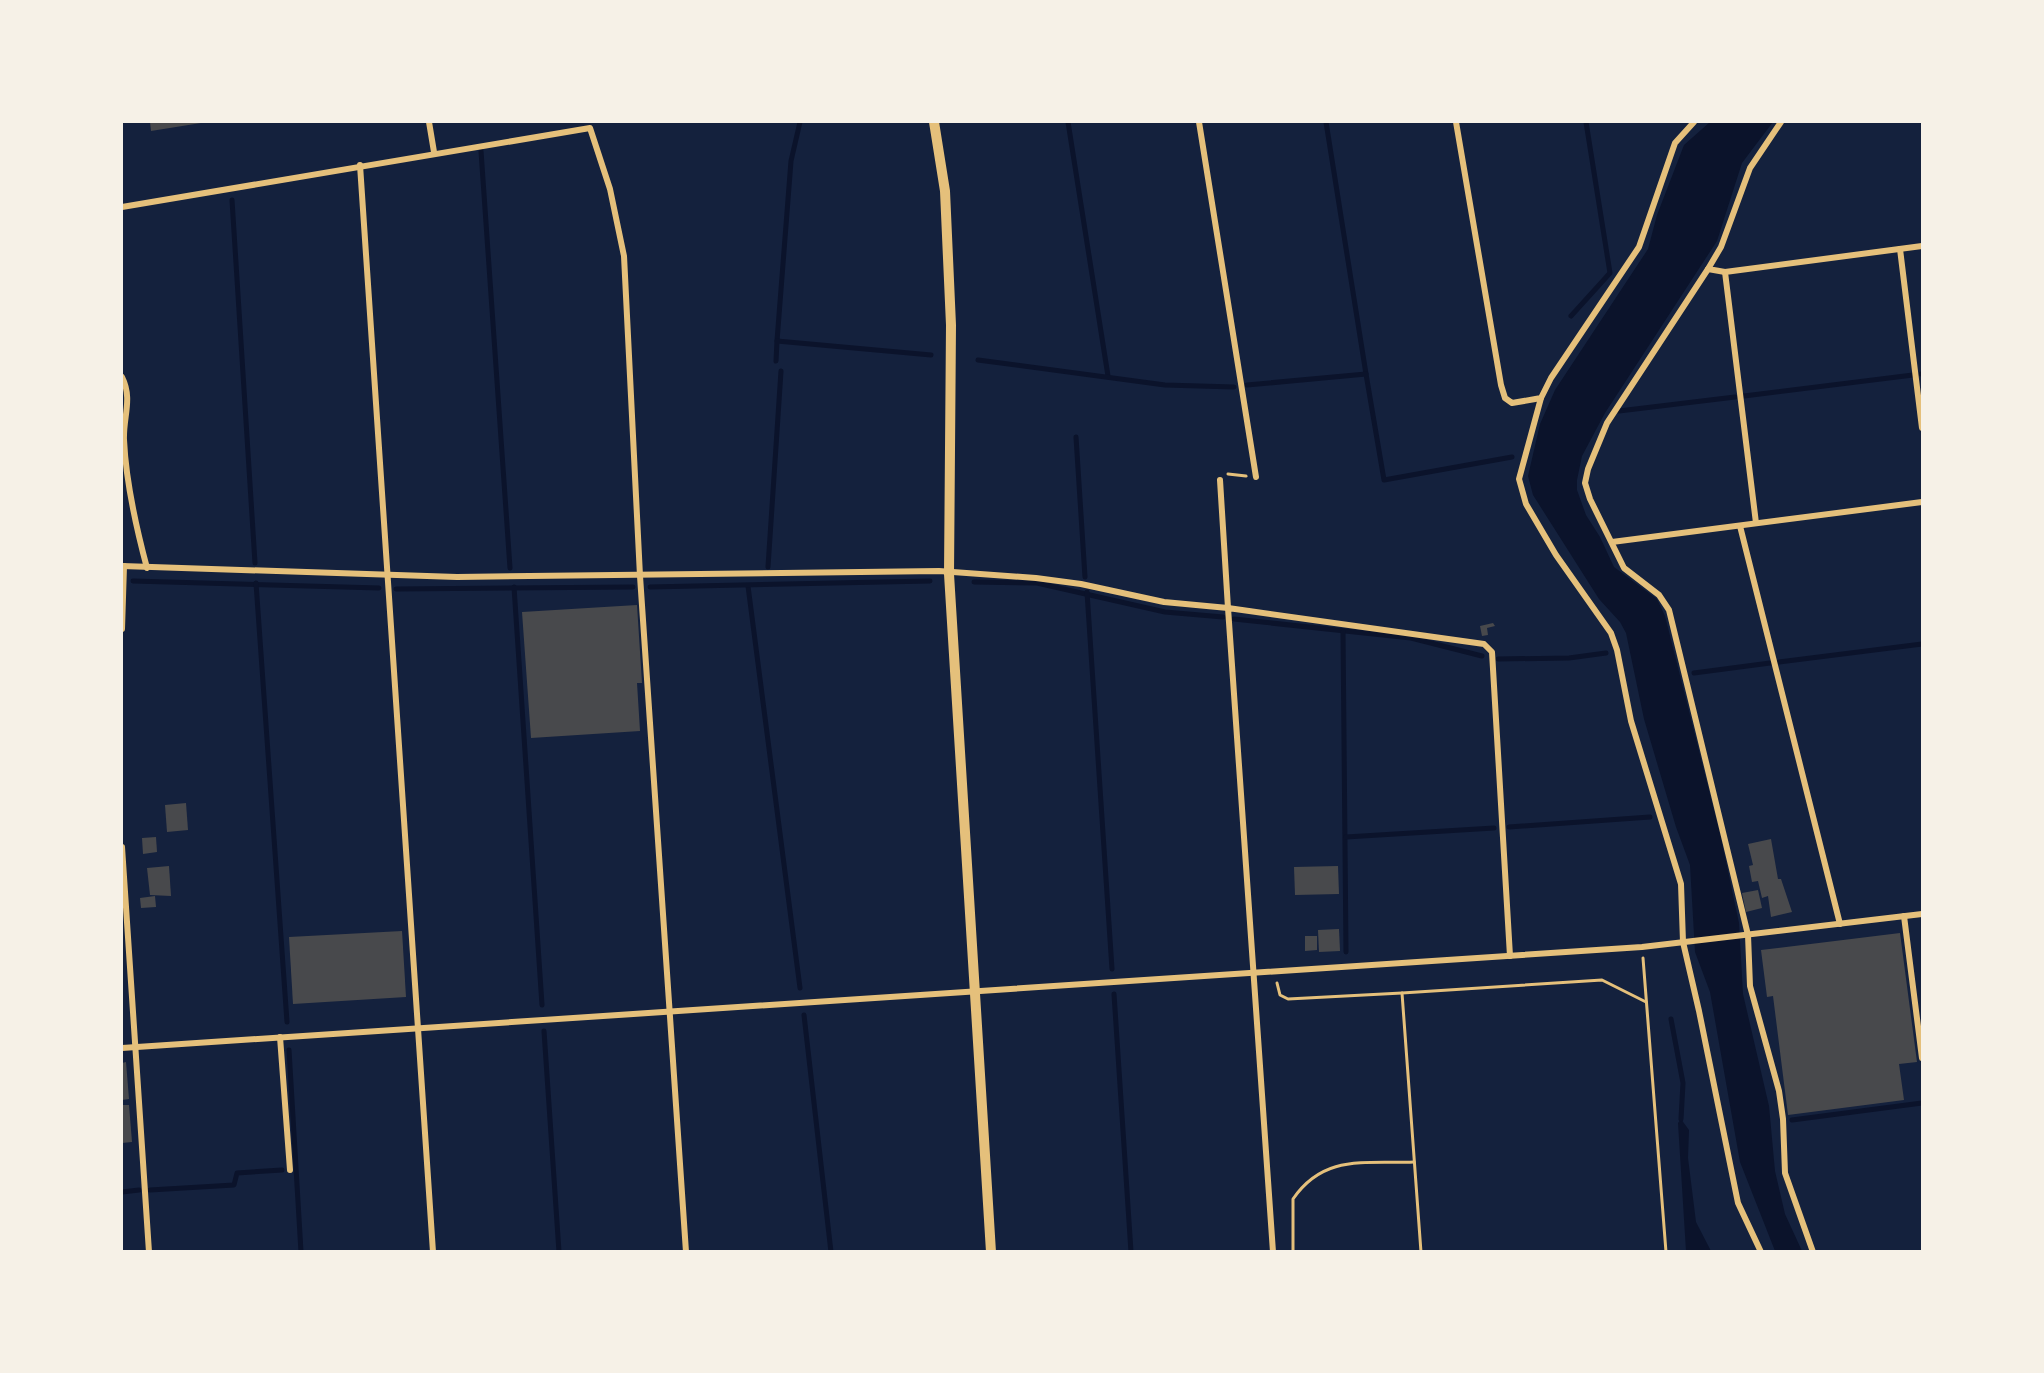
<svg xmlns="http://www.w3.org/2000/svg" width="2044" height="1373" font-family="Poppins,sans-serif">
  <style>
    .water { fill: #0b132b }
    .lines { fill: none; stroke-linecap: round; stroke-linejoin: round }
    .stream { stroke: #0b132b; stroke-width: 5 }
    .building { fill: #48494c }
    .path { stroke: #e5c07b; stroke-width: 3 }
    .minor { stroke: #e5c07b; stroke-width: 6 }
    .tertiary { stroke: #e5c07b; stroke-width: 10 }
  </style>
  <rect width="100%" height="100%" fill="#14213d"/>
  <g class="water">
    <path d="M 1710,122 L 1773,122 L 1742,163 L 1717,241 L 1605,413 L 1582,456 L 1577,480 L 1577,490 L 1586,515 L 1600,537 L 1614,567 L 1657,599 L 1665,616 L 1721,838 L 1739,923 L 1743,994 L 1769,1106 L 1775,1171 L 1785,1214 L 1802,1251 L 1775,1251 L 1740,1162 L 1710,992 L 1695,952 L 1690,865 L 1676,827 L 1644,719 L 1626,633 L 1620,622 L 1599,599 L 1533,495 L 1528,476 L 1540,424 L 1555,390 L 1648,249 L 1657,215 L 1684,145 Z"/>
    <path d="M 1681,1119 L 1689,1130 L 1688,1158 L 1696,1222 L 1711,1251 L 1686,1251 L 1678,1123 Z"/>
  </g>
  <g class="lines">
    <g class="stream">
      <path d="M 1068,122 L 1108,376"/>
      <path d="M 1326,122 L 1366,374"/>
      <path d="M 481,151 L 510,568"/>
      <path d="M 232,200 L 255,563"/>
      <path d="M 1571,316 L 1610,273 L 1586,122"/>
      <path d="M 777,341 L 791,161 L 800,122"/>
      <path d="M 978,360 L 1165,385 L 1234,387"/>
      <path d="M 776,361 L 777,341 L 931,355"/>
      <path d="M 1921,374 L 1922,374"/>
      <path d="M 1247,385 L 1366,374 L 1384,480 L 1512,457"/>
      <path d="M 1744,396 L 1913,375"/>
      <path d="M 1619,411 L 1735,397"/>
      <path d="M 1076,437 L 1085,577"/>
      <path d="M 768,567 L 781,371"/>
      <path d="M 133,581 L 379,588"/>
      <path d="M 974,582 L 1037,583 L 1165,612 L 1223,617"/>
      <path d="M 256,583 L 287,1022"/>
      <path d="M 748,586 L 800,988"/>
      <path d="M 514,587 L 542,1005"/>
      <path d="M 650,587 L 930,581"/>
      <path d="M 396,589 L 633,587"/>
      <path d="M 1087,592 L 1112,969"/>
      <path d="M 1234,619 L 1411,638 L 1482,656"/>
      <path d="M 1343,632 L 1346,952"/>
      <path d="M 1498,659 L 1569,658 L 1606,653"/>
      <path d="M 1779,662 L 1922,644"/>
      <path d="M 1694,673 L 1770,663"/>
      <path d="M 1509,827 L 1650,817"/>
      <path d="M 1346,837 L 1494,828"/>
      <path d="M 1114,994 L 1131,1252"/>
      <path d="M 804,1015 L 831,1252"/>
      <path d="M 1671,1019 L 1683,1083 L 1681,1119"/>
      <path d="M 544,1031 L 559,1252"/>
      <path d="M 289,1050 L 301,1252"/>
      <path d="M 1792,1120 L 1922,1103"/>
      <path d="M 150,1190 L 234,1185 L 237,1173 L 282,1170"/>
      <path d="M 122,1192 L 139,1190"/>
    </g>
  </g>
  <g class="building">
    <path d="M 150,122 L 201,122 L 201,123 L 151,131 Z"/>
    <path d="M 637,605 L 642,683 L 637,683 L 640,731 L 531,738 L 522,612 Z"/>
    <path d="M 1493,623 L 1495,626 L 1487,628 L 1488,635 L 1482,636 L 1480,626 Z"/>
    <path d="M 186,803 L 188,830 L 167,832 L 165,805 Z"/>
    <path d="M 156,837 L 157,852 L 143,854 L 142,838 Z"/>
    <path d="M 1771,839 L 1778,879 L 1781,879 L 1792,912 L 1771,917 L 1768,896 L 1762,898 L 1758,881 L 1752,882 L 1749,866 L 1753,865 L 1748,844 Z"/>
    <path d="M 169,866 L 171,896 L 150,895 L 147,868 Z"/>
    <path d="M 1338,866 L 1339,894 L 1295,895 L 1294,867 Z"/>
    <path d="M 1758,890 L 1762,908 L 1746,912 L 1742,893 Z"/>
    <path d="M 155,896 L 156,907 L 141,908 L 140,898 Z"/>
    <path d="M 1339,929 L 1340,951 L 1319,952 L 1318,930 Z"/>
    <path d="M 402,931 L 406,997 L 293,1004 L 289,937 Z"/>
    <path d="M 1900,933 L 1917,1062 L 1899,1064 L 1904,1100 L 1788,1115 L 1773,996 L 1767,997 L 1761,950 Z"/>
    <path d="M 1305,936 L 1317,936 L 1317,950 L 1305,951 Z"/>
    <path d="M 126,1062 L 129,1099 L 122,1100 L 122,1063 Z"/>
    <path d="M 122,1105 L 129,1105 L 132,1142 L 122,1143 Z"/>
  </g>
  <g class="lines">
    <g class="path">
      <path d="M 1228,474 L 1246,476"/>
      <path d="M 1643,958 L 1666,1252"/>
      <path d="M 1277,983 L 1280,995 L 1288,999 L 1402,993"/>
      <path d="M 1293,1252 L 1293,1199 C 1324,1154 1364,1164 1414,1162"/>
      <path d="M 1421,1252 L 1402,993 L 1602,980 L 1646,1002"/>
    </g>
    <g class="minor">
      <path d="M 429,122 L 434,152"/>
      <path d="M 1199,122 L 1256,477"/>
      <path d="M 1456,122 L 1501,385 L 1505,398 L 1512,403 L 1541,398 L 1551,378 L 1639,247 L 1675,143 L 1694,122"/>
      <path d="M 360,165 L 433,1252"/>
      <path d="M 122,207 L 590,128 L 610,189 L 624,256 L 640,576 L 686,1252"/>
      <path d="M 1900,249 L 1922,428"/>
      <path d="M 1708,269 L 1607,423 L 1588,469 L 1585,483 L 1590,499 L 1624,568 L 1659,595 L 1669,610 L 1748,935 L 1750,986 L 1779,1091 L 1783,1119 L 1785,1173 L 1813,1252"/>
      <path d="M 1725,272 L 1708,269 L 1721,247 L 1750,168 L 1781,122"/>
      <path d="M 122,377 C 133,399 123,417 124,440 C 126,483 136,527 147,568"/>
      <path d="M 1541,398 L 1519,479 L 1526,504 L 1556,555 L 1611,633 L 1617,650 L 1631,721 L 1681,884 L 1683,942 L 1699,1011 L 1738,1203 L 1761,1252"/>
      <path d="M 1756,523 L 1725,272 L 1922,246"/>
      <path d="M 1740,526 L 1840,924"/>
      <path d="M 1612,542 L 1922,502"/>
      <path d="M 122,566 L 457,577 L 939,571 L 1036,578 L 1081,584 L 1164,602 L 1228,608 L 1220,480"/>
      <path d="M 122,629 L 124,566"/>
      <path d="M 122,847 L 149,1252"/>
      <path d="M 1904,916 L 1922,1058"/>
      <path d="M 280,1037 L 290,1170"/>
      <path d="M 122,1048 L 1642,947 L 1922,914"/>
      <path d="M 1273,1252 L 1228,608 L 1484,644 L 1492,652 L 1510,956"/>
    </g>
    <path class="tertiary" d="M 934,122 L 945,191 L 951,325 L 949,574 L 991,1252"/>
  </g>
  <rect width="2044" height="1373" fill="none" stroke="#f6f1e7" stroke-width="246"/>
</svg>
